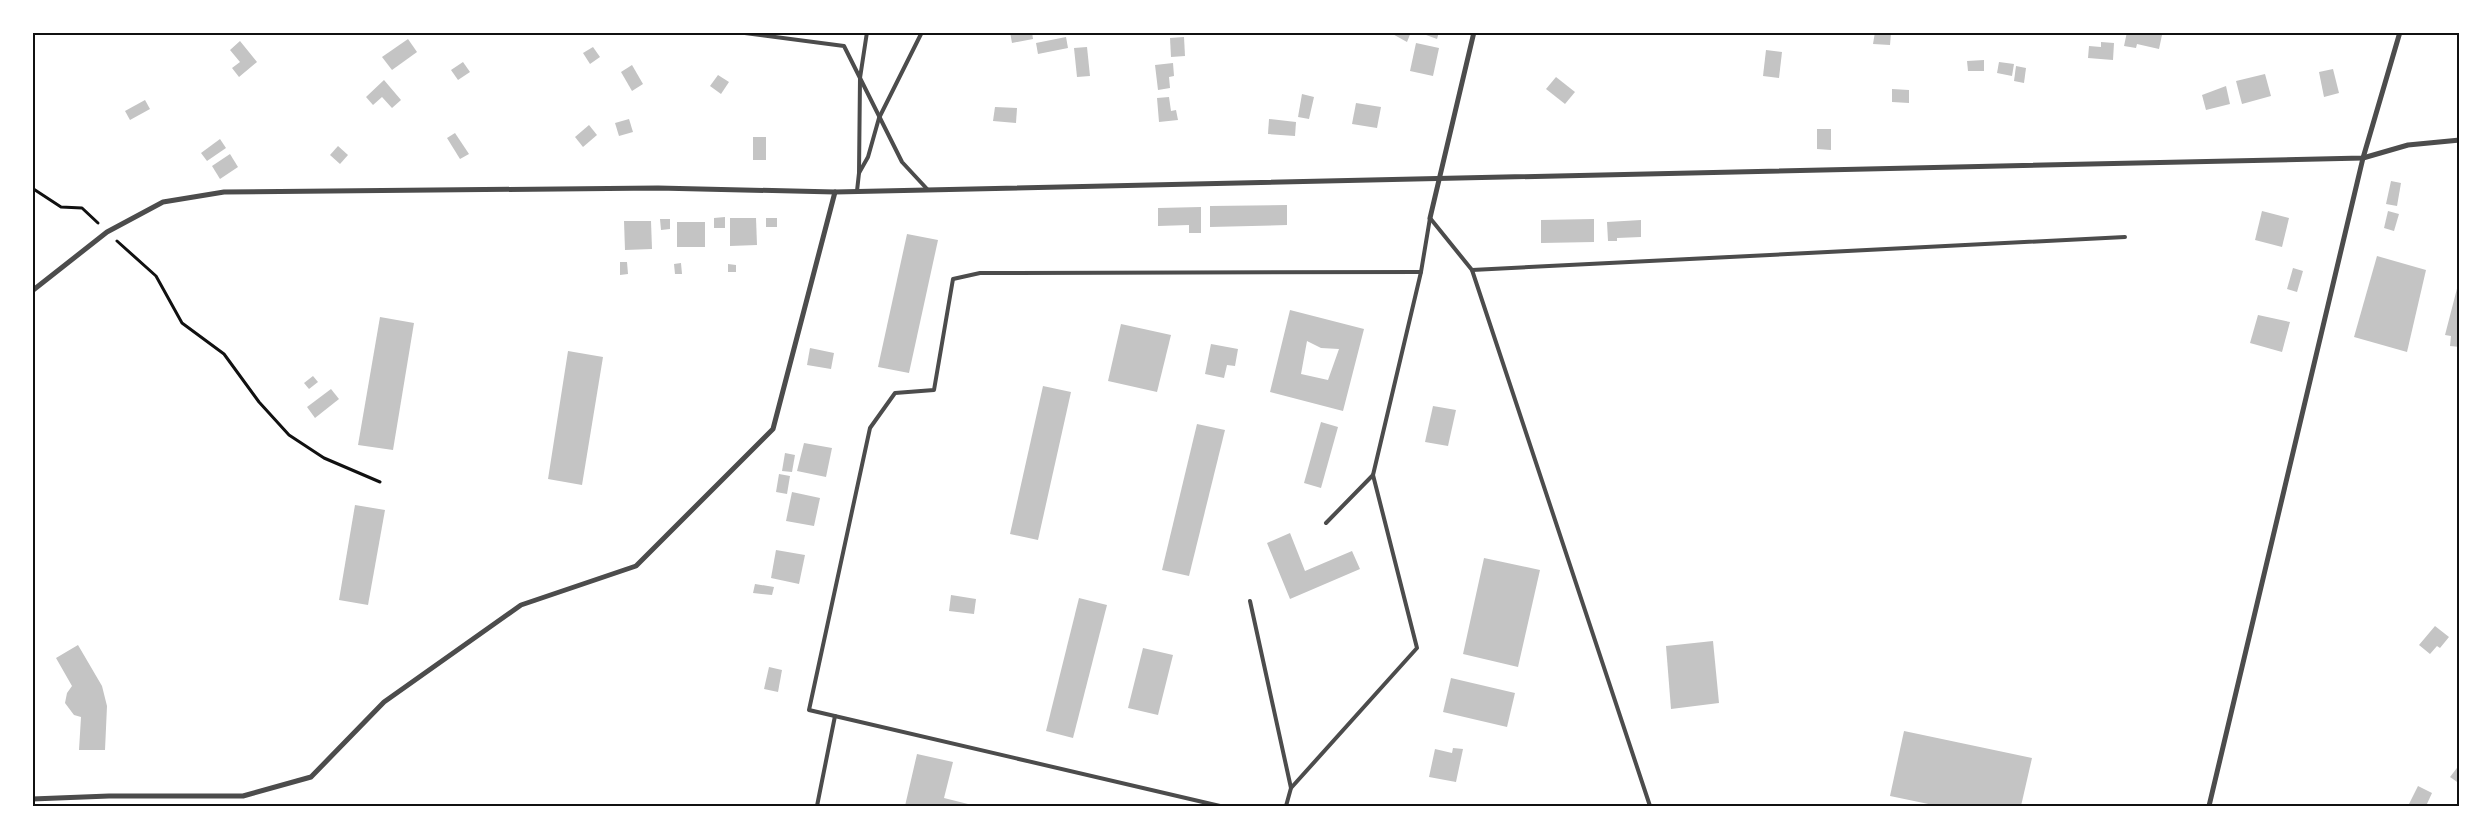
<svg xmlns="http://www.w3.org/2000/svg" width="2492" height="839" font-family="Cabin,sans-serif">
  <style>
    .building { fill: #c4c4c4; fill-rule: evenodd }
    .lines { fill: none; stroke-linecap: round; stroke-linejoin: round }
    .path { stroke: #111; stroke-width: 3 }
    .service { stroke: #4c4c4c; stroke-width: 4 }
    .minor { stroke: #4c4c4c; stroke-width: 5 }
    .neatline { fill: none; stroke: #111; stroke-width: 2 }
  </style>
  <rect width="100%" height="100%" fill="#fff"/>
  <g class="building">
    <path d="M 1010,32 L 1032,32 L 1033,39 L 1012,43 Z"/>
    <path d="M 1389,32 L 1411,32 L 1407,42 Z"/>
    <path d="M 1418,32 L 1439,32 L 1437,39 Z"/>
    <path d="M 1875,32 L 1891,33 L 1890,45 L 1873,44 Z"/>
    <path d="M 2127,32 L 2162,35 L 2159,49 L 2137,44 L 2136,48 L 2124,46 Z"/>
    <path d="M 1066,37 L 1068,48 L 1038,54 L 1036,43 Z"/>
    <path d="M 1184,37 L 1185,56 L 1171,57 L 1170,38 Z"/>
    <path d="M 408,39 L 417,52 L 392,70 L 382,57 Z"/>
    <path d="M 240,41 L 257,62 L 239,77 L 232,68 L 240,62 L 230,50 Z"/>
    <path d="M 2101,42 L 2114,43 L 2113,60 L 2088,58 L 2089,46 L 2101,47 Z"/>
    <path d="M 1416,43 L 1439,48 L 1433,76 L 1410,71 Z"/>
    <path d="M 593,47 L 600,57 L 590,64 L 583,53 Z"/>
    <path d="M 1087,47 L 1090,76 L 1077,77 L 1074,48 Z"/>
    <path d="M 1766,50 L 1782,52 L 1779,78 L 1763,76 Z"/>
    <path d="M 1984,60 L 1984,71 L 1968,71 L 1967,61 Z"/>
    <path d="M 463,62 L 470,72 L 458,80 L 451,70 Z"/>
    <path d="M 1999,62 L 2014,64 L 2012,76 L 1997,73 Z"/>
    <path d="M 1173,63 L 1174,76 L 1169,77 L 1170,88 L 1158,90 L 1155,65 Z"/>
    <path d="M 632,65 L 643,84 L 632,91 L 621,72 Z"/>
    <path d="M 2016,66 L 2026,68 L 2024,83 L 2014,81 Z"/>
    <path d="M 2333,69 L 2339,93 L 2324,97 L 2319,72 Z"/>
    <path d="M 2265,74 L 2271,96 L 2242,104 L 2236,81 Z"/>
    <path d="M 718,75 L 729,82 L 721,94 L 710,86 Z"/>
    <path d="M 1556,77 L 1575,92 L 1565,104 L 1546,89 Z"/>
    <path d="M 384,80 L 401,100 L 392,108 L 382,97 L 373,105 L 366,97 Z"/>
    <path d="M 2226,86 L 2230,104 L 2206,110 L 2202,95 Z"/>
    <path d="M 1892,89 L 1909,90 L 1909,103 L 1892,102 Z"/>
    <path d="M 1302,94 L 1314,97 L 1309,119 L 1298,117 Z"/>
    <path d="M 1169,97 L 1171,111 L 1176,110 L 1178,120 L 1159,122 L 1157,98 Z"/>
    <path d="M 145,100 L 150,109 L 130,120 L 125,111 Z"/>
    <path d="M 1356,103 L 1381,107 L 1377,128 L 1352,124 Z"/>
    <path d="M 995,107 L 1017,108 L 1016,123 L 993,121 Z"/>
    <path d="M 629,119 L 633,132 L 619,136 L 615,123 Z"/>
    <path d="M 1269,119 L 1296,122 L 1295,136 L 1268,134 Z"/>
    <path d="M 589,125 L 597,135 L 583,147 L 575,137 Z"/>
    <path d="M 1817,129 L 1831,129 L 1831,150 L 1817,149 Z"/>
    <path d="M 455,133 L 469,154 L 460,159 L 447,138 Z"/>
    <rect x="753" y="137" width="13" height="23"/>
    <path d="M 220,139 L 226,148 L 207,161 L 201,153 Z"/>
    <path d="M 338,146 L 348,155 L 340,164 L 330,155 Z"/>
    <path d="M 230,154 L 238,167 L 220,179 L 212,166 Z"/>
    <path d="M 2391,181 L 2401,183 L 2397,206 L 2386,204 Z"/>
    <path d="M 1287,205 L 1287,225 L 1210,227 L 1210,206 Z"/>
    <path d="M 1201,207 L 1201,233 L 1189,233 L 1189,225 L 1158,226 L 1158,208 Z"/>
    <path d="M 2262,211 L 2289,218 L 2282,247 L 2255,240 Z"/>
    <path d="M 2388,211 L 2399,214 L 2394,231 L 2384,228 Z"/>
    <path d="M 725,217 L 725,228 L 714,228 L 714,218 Z"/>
    <path d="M 730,218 L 756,218 L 757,245 L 730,246 Z"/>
    <rect x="766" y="218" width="11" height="9"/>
    <path d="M 660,219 L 670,219 L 670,229 L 661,230 Z"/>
    <path d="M 1594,219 L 1594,242 L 1541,243 L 1541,220 Z"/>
    <path d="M 1641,220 L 1641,237 L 1617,238 L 1617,241 L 1608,241 L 1607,222 Z"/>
    <path d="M 624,221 L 651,221 L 652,249 L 625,250 Z"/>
    <rect x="677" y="222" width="28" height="25"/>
    <path d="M 907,234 L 938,240 L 909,373 L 878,367 Z"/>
    <path d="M 2377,256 L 2426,270 L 2407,352 L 2354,337 Z"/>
    <path d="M 620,262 L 627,262 L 628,274 L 620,275 Z"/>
    <path d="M 681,263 L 682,274 L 675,274 L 674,264 Z"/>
    <path d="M 728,264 L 736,265 L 736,272 L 728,272 Z"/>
    <path d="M 2293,268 L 2303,271 L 2297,292 L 2287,289 Z"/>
    <path d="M 2460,277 L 2460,347 L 2450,346 L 2451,336 L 2445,335 Z"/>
    <path d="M 1290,310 L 1364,329 L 1343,411 L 1270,392 ZM 1307,341 L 1321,348 L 1339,349 L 1328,380 L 1301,374 Z"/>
    <path d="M 2258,315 L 2290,322 L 2282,352 L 2250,343 Z"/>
    <path d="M 380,317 L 414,323 L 393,450 L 358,445 Z"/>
    <path d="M 1121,324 L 1171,335 L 1157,392 L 1108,381 Z"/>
    <path d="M 1211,344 L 1238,349 L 1235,366 L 1227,365 L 1224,378 L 1205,374 Z"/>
    <path d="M 810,348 L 834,353 L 831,369 L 807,365 Z"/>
    <path d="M 568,351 L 603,357 L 582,485 L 548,479 Z"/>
    <path d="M 313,376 L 318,382 L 309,389 L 304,383 Z"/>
    <path d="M 1043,386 L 1071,392 L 1038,540 L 1010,534 Z"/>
    <path d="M 331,389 L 339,399 L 315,418 L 307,407 Z"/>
    <path d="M 1433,406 L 1456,410 L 1448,446 L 1425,442 Z"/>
    <path d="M 1321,422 L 1338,427 L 1321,488 L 1304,483 Z"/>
    <path d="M 1197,424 L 1225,430 L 1189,576 L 1162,570 Z"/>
    <path d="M 804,443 L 832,448 L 826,477 L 797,471 Z"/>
    <path d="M 785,453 L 795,455 L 792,472 L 782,471 Z"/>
    <path d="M 779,474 L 790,476 L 787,494 L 776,492 Z"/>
    <path d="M 792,492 L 820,498 L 814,526 L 786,521 Z"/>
    <path d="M 355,505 L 385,510 L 368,605 L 339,600 Z"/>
    <path d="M 1290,533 L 1305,571 L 1352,551 L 1360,569 L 1290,599 L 1267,543 Z"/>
    <path d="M 776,550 L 805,555 L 799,584 L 771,578 Z"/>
    <path d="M 1484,558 L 1540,570 L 1518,667 L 1463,654 Z"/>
    <path d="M 755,584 L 774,587 L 772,595 L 753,593 Z"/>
    <path d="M 951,595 L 976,599 L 974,614 L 949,611 Z"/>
    <path d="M 1079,598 L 1107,605 L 1073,738 L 1046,731 Z"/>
    <path d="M 2435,626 L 2449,637 L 2440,648 L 2437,646 L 2430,654 L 2419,645 Z"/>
    <path d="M 1713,641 L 1719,703 L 1671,709 L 1666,646 Z"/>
    <path d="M 78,645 L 102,686 L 107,706 L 105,750 L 79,750 L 81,717 L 74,715 L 65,703 L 67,693 L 72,686 L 56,658 Z"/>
    <path d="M 1143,648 L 1173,655 L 1158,715 L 1128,708 Z"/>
    <path d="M 769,667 L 782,670 L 778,692 L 764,689 Z"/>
    <path d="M 1451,678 L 1515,693 L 1507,727 L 1443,712 Z"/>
    <path d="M 1904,731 L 2032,758 L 2021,806 L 1938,806 L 1890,796 Z"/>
    <path d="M 1453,748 L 1463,749 L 1456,782 L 1429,777 L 1435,749 L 1452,753 Z"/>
    <path d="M 917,754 L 953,762 L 944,798 L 976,806 L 905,806 Z"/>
    <path d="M 2460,764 L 2460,784 L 2450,777 Z"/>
    <path d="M 2418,786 L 2432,793 L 2426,806 L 2408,806 Z"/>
  </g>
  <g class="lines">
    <g class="path">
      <path d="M 32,188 L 61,207 L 82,208 L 98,223"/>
      <path d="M 117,241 L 156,276 L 182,323 L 224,354 L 259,402 L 289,435 L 324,458 L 380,482"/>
    </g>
    <g class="service">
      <path d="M 737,32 L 844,46 L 902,162 L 928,190"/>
      <path d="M 859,173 L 860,78 L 867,32"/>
      <path d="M 857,191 L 859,173 L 868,157 L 879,118 L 922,32"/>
      <path d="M 1430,218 L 1472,270 L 1650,806"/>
      <path d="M 1472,270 L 2125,237"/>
      <path d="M 1326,523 L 1373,475 L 1421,272 L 1430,218"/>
      <path d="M 1250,601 L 1291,788 L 1286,806"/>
      <path d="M 1291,788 L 1417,648 L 1373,475"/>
      <path d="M 817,806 L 835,716"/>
      <path d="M 1220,806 L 809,710 L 870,428 L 895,393 L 934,390 L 953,279 L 980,273 L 1421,272"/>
    </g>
    <g class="minor">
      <path d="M 1430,218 L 1474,32"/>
      <path d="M 32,291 L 107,232 L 163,202 L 224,192 L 658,188 L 835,192 L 2363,158 L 2408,145 L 2460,140"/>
      <path d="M 32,799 L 109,796 L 243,796 L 311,777 L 384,702 L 521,605 L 636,566 L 773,429 L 835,192"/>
      <path d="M 2209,806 L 2363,158 L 2400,32"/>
    </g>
  </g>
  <rect width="2492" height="839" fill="none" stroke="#ffffff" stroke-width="68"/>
  <rect x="34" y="34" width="2424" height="771" class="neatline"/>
</svg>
